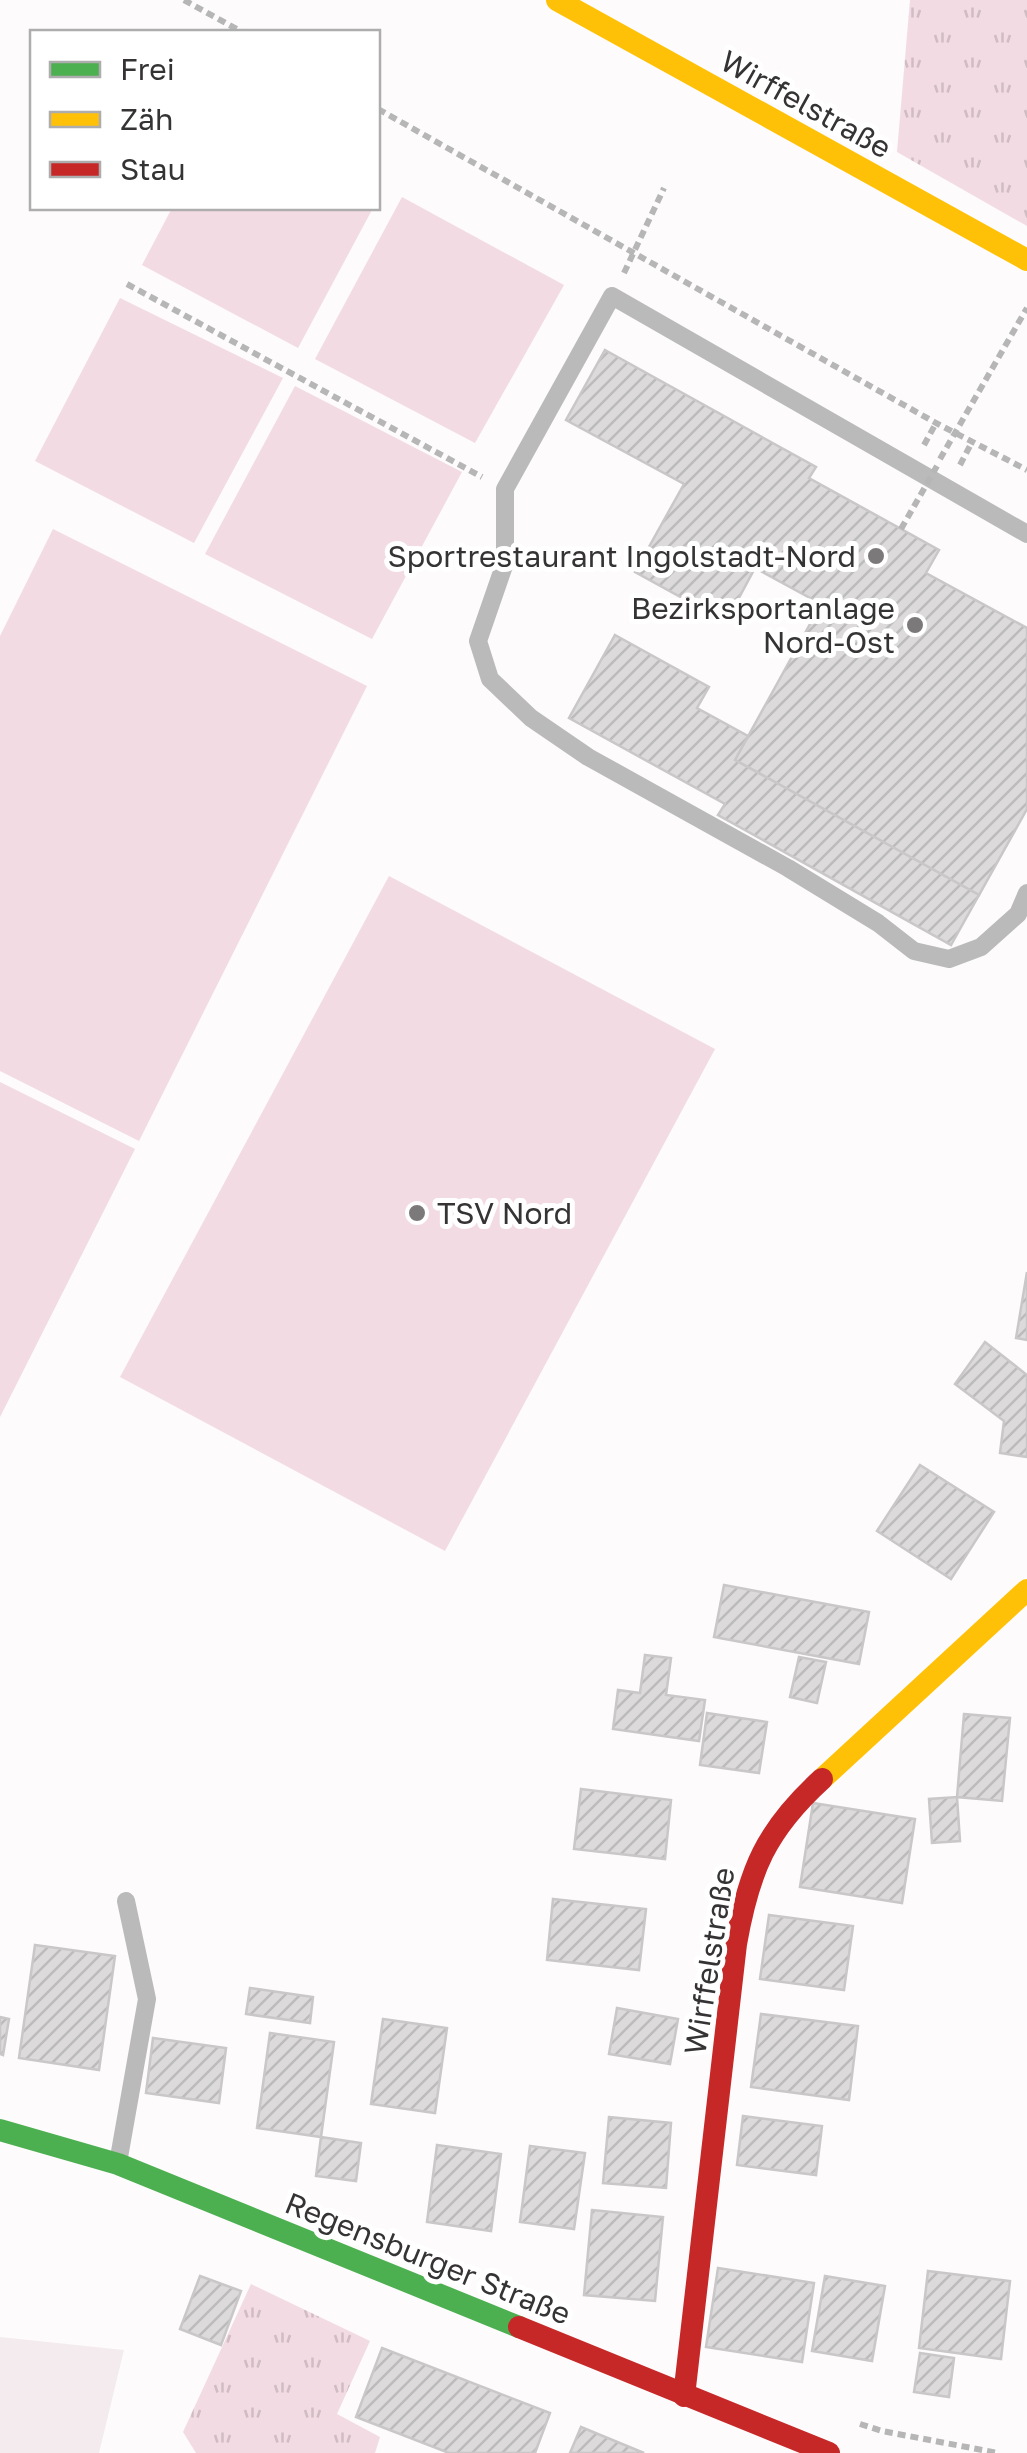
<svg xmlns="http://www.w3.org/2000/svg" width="1027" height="2453" font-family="'Golos Text',sans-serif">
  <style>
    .built { fill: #f4ebee }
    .grass { fill: url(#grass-tufts) }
    .park { fill: #f3dbe4 }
    .building { fill: url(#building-hatch); stroke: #c9c7c8; stroke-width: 2.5 }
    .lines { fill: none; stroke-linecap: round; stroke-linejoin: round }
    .path { stroke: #b6b6b6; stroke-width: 6; stroke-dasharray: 8 5; stroke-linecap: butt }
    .lane { stroke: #bbbabb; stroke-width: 18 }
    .fast { stroke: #4caf50; stroke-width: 22 }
    .slow { stroke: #ffc107; stroke-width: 22 }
    .jam { stroke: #c62828; stroke-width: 22 }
    .path-bridge { stroke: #b6b6b6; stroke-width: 6; stroke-dasharray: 8 5; stroke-linecap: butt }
    .poi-dot { fill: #7b797a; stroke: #fff; stroke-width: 4 }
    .labels { text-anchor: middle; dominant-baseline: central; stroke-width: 10; stroke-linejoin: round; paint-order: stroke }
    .street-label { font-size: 30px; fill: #353334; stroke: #fff }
    .poi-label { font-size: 30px; fill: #353334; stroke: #fff; text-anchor: end }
  </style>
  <defs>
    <pattern id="grass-tufts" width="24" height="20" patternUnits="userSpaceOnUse" patternTransform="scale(2.5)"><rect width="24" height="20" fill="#f3dbe4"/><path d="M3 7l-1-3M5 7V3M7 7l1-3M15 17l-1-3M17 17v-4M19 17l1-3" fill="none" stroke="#d1bcc4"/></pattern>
    <pattern id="building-hatch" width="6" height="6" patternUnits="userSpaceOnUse" patternTransform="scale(2.5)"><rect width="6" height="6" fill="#dcdadb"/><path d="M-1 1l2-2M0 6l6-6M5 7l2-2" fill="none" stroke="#bdbcbd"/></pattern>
  </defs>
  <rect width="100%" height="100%" fill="#fdfbfc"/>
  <path class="built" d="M 0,2337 L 124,2350 L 99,2453 L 0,2453 Z"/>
  <g class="grass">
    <path d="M 910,0 L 1027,0 L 1027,226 L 897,152 Z"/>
    <path d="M 251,2284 L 370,2341 L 337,2414 L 380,2437 L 375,2453 L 196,2453 L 183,2432 Z"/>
  </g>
  <g class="park">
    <path d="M 402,197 L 564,285 L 475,443 L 315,359 Z"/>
    <path d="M 172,208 L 373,208 L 298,348 L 142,265 Z"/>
    <path d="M 120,298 L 283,378 L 194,543 L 35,461 Z"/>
    <path d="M 295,386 L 462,472 L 372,639 L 205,554 Z"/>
    <path d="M 53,529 L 367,686 L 139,1141 L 0,1071 L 0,636 Z"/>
    <path d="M 389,876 L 715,1049 L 445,1551 L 120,1377 Z"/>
    <path d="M 0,1082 L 135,1149 L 0,1417 Z"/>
  </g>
  <g class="building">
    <path d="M 605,350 L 816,467 L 809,478 L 939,550 L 926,573 L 1027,628 L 1027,809 L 979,895 L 735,760 L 821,604 L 755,568 L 726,622 L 635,572 L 684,484 L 566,420 Z"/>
    <path d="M 615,635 L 709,687 L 697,708 L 748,736 L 735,760 L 979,895 L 951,945 L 718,815 L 725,804 L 569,718 Z"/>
    <path d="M 1027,1272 L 1027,1340 L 1016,1338 Z"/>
    <path d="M 985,1342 L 1027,1375 L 1027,1457 L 1000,1453 L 1004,1421 L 955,1384 Z"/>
    <path d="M 920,1465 L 994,1512 L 951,1579 L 877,1531 Z"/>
    <path d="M 724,1585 L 869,1612 L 859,1664 L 714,1637 Z"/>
    <path d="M 645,1655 L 671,1658 L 666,1695 L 705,1700 L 699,1741 L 613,1729 L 618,1690 L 640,1693 Z"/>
    <path d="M 799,1657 L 826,1662 L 817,1703 L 790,1697 Z"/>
    <path d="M 707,1713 L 767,1722 L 759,1773 L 700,1765 Z"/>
    <path d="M 964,1714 L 1010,1718 L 1002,1801 L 957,1797 Z"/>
    <path d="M 581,1789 L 671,1800 L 665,1859 L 574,1849 Z"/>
    <path d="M 957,1797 L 960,1841 L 932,1843 L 929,1799 Z"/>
    <path d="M 813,1803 L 915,1819 L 902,1903 L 800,1887 Z"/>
    <path d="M 553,1899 L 646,1909 L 639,1970 L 547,1960 Z"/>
    <path d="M 769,1915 L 853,1926 L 844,1990 L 760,1979 Z"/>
    <path d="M 35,1945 L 115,1956 L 99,2070 L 19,2058 Z"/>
    <path d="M 250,1988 L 313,1997 L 310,2023 L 246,2014 Z"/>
    <path d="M 617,2008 L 678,2019 L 670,2064 L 609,2054 Z"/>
    <path d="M 761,2014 L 858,2026 L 849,2100 L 751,2087 Z"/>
    <path d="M 0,2017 L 9,2019 L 3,2055 L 0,2054 Z"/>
    <path d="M 383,2019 L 447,2028 L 435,2113 L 371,2104 Z"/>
    <path d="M 270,2033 L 334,2042 L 321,2137 L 257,2128 Z"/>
    <path d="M 153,2038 L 226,2048 L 219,2103 L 146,2093 Z"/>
    <path d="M 743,2116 L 822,2126 L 816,2175 L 737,2165 Z"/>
    <path d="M 609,2117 L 671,2123 L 666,2188 L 603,2183 Z"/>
    <path d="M 321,2137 L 361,2143 L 356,2181 L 316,2176 Z"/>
    <path d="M 437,2145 L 501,2154 L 491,2231 L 427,2222 Z"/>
    <path d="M 530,2146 L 585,2153 L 574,2229 L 520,2222 Z"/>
    <path d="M 592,2210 L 663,2217 L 655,2301 L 584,2295 Z"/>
    <path d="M 718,2268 L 814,2283 L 802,2362 L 706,2347 Z"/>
    <path d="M 928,2271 L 1010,2281 L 1001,2359 L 919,2348 Z"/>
    <path d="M 200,2276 L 241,2291 L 221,2345 L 180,2329 Z"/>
    <path d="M 825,2276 L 885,2286 L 872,2361 L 812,2351 Z"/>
    <path d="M 382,2348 L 550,2413 L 535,2453 L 449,2453 L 356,2417 Z"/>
    <path d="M 920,2353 L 954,2358 L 949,2397 L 914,2392 Z"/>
    <path d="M 581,2427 L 644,2453 L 570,2453 Z"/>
  </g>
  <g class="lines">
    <g class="path">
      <path d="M 184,0 L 242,32"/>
      <path d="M 378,109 L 936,423 L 1027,470"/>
      <path d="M 624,273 L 664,188"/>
      <path d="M 127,284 L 482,477"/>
      <path d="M 924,445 L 936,423"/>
      <path d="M 940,459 L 1027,308"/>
      <path d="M 960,465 L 972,442"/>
      <path d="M 860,2424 L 882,2431 L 998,2453"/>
    </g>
    <g class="lane">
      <path d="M 1027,534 L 612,296 L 505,489 L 505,563 L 478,641 L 490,679 L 531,718 L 588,757 L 788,868 L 878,923 L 914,951 L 949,959 L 981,947 L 1018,914 L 1027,893"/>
      <path d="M 118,2163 L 147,1999 L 126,1901"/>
    </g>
    <path class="fast" d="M 0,2130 L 118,2164 L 519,2327"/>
    <g class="slow">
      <path d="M 557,0 L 1027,260"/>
      <path d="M 822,1779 L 1027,1590"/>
    </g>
    <g class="jam">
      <path d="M 519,2327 L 829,2453"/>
      <path d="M 684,2396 L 736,1944 C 749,1870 766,1830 822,1779"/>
    </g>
    <path class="path-bridge" d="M 901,529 L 937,466"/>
  </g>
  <g class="poi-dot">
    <circle cx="876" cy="556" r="10"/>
    <circle cx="915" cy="625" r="10"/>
    <circle cx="417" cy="1213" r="10"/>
  </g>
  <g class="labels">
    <g class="street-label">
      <text transform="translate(806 104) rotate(29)">Wirffelstraße</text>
      <text transform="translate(709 1961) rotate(-81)">Wirffelstraße</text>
      <text transform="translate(428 2258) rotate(22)">Regensburger Straße</text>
    </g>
    <g class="poi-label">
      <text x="856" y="556">Sportrestaurant Ingolstadt-Nord</text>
      <text x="895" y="608">Bezirksportanlage<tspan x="895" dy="34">Nord-Ost</tspan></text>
      <text x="437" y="1213" text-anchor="start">TSV Nord</text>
    </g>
  </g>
  <rect x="30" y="30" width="350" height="180" fill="#ffffff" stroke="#aeadae" stroke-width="2.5"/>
  <rect x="50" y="62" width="50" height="15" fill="#4caf50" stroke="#aeadae" stroke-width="2.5"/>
  <text x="120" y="80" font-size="30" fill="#353334">Frei</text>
  <rect x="50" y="112" width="50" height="15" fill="#ffc107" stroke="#aeadae" stroke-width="2.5"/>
  <text x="120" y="130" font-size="30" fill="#353334">Zäh</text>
  <rect x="50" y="162" width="50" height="15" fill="#c62828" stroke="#aeadae" stroke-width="2.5"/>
  <text x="120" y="180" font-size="30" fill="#353334">Stau</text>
</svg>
